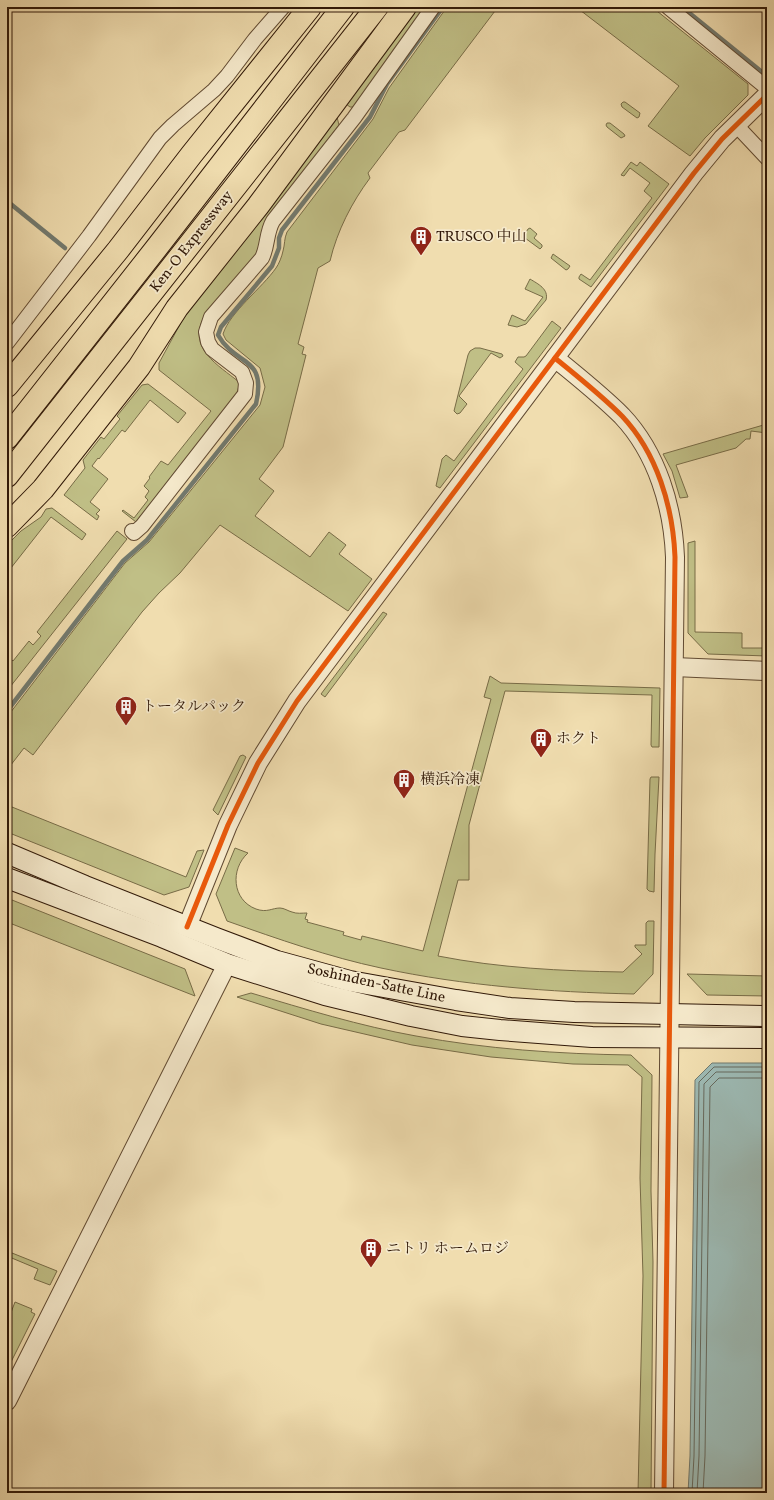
<svg xmlns="http://www.w3.org/2000/svg" width="774" height="1500" font-family="Vollkorn,'Noto Serif JP',serif">
  <style>
    .green { fill: #c0bf86; stroke: #786c47 }
    .water { fill: #9dbab4; stroke: #727a6f }
    .lines { fill: none; stroke-linecap: round; stroke-linejoin: round }
    .shore { stroke: #676a5e; stroke-width: 1 }
    .stream { stroke: #727a6f; stroke-width: 4.5 }
    .minor-casing { stroke: #614a32; stroke-width: 16 }
    .tertiary-casing { stroke: #614a32; stroke-width: 20 }
    .secondary-casing { stroke: #311908; stroke-width: 22 }
    .motorway-casing { stroke: #311908; stroke-width: 24 }
    .minor { stroke: #f5e9cb; stroke-width: 14 }
    .tertiary { stroke: #f5e9cb; stroke-width: 18 }
    .secondary { stroke: #f5e9cb; stroke-width: 20 }
    .motorway { stroke: #f0ddaf; stroke-width: 22 }
    .cycleway-casing { stroke: #f5e9cb; stroke-width: 8 }
    .cycleway { stroke: #e8590c; stroke-width: 5 }
    .labels { text-anchor: middle; dominant-baseline: central; stroke-width: 3.5; stroke-linejoin: round; paint-order: stroke }
    .poi-label { font-size: 15px; fill: #311908; stroke: #f5e9cb; text-anchor: start }
    .street-label { font-size: 15px; fill: #311908; stroke: #f5e9cb }
  </style>
  <rect width="100%" height="100%" fill="#f0ddaf"/>
  <filter id="stains"><feTurbulence type="fractalNoise" baseFrequency=".005" numOctaves="4"/><feColorMatrix values="0 0 0 0 .2 0 0 0 0 .09 0 0 0 0 .02 0 0 0 .5 -.17"/></filter>
  <radialGradient id="worn" r=".72"><stop offset=".6" stop-color="#630" stop-opacity="0"/><stop offset="1" stop-color="#630" stop-opacity=".3"/></radialGradient>
  <g class="green">
    <path d="M 418,7 L 429,7 L 356,107 L 350,107 L 346,104 Z"/>
    <path d="M 447,7 L 498,7 L 405,130 L 399,132 L 368,173 L 370,178 C 352,202 337,231 330,261 L 318,268 L 298,344 L 304,347 L 302,354 L 306,355 L 283,447 L 259,479 L 274,491 L 255,516 L 310,557 L 329,532 L 346,545 L 339,554 L 372,579 L 348,611 L 220,525 L 180,573 L 159,593 L 142,612 L 33,755 L 24,748 L 7,770 L 7,717 L 125,563 L 149,542 L 260,405 L 265,387 L 260,368 L 226,340 L 223,334 C 230,312 262,288 276,268 C 279,264 282,256 283,251 C 285,244 284,239 287,232 L 373,119 L 389,88 Z"/>
    <path d="M 576,7 L 652,7 L 748,84 L 748,95 L 705,138 L 690,156 L 648,126 L 679,86 Z"/>
    <path d="M 623,102 L 625,102 L 640,113 L 639,117 L 637,118 L 622,107 L 621,104 Z"/>
    <path d="M 337,117 L 339,125 L 268,218 L 264,224 L 259,246 L 255,256 L 204,317 C 187,348 218,365 239,382 L 239,386 L 237,393 L 136,522 L 122,511 L 123,510 L 134,518 L 148,500 L 145,497 L 149,491 L 144,486 L 150,478 L 149,477 L 161,461 L 168,465 L 211,411 L 159,370 L 159,363 L 184,317 L 194,303 Z"/>
    <path d="M 607,123 L 610,123 L 624,134 L 625,136 L 621,138 L 607,127 L 606,125 Z"/>
    <path d="M 631,162 L 637,166 L 640,162 L 669,184 L 591,287 L 579,279 L 579,277 L 581,274 L 590,280 L 652,198 L 644,191 L 650,183 L 630,168 L 624,176 L 621,175 Z"/>
    <path d="M 530,228 L 537,234 L 534,238 L 542,245 L 542,247 L 540,249 L 525,238 L 525,234 L 528,229 Z"/>
    <path d="M 553,254 L 570,266 L 568,269 L 566,270 L 551,258 Z"/>
    <path d="M 530,279 C 538,284 549,289 546,300 L 526,324 L 517,327 L 508,325 L 512,315 L 525,321 L 543,297 L 525,289 Z"/>
    <path d="M 552,321 L 561,328 L 440,488 L 436,486 L 442,459 L 446,455 L 454,461 L 523,369 L 515,362 L 518,357 L 524,357 L 526,356 Z"/>
    <path d="M 475,348 L 480,348 L 502,354 L 503,356 L 500,358 L 491,353 L 459,396 L 467,404 L 460,413 L 457,414 L 454,411 L 468,355 L 470,351 Z"/>
    <path d="M 148,384 L 186,413 L 178,423 L 150,400 L 125,432 L 122,430 L 99,459 L 98,458 L 92,466 L 108,479 L 90,502 L 100,510 L 96,514 L 99,516 L 97,520 L 64,495 L 85,468 L 83,460 L 101,437 L 104,439 L 120,419 L 117,416 L 142,385 Z"/>
    <path d="M 767,424 L 767,433 L 751,431 L 750,439 L 746,439 L 736,448 L 676,465 L 688,497 L 680,498 L 672,471 L 663,454 Z"/>
    <path d="M 52,508 L 86,534 L 82,540 L 51,517 L 7,573 L 7,545 L 21,531 L 41,517 L 46,509 Z"/>
    <path d="M 117,531 L 127,539 L 10,687 L 7,685 L 7,656 L 13,661 L 29,641 L 33,645 L 41,636 L 37,632 Z"/>
    <path d="M 695,541 L 695,632 L 742,633 L 742,648 L 767,648 L 767,656 L 708,654 L 688,633 L 688,543 Z"/>
    <path d="M 383,612 L 387,614 L 325,697 L 321,694 Z"/>
    <path d="M 490,676 L 501,683 L 660,688 L 659,747 L 652,747 L 651,745 L 652,695 L 505,691 L 469,825 L 469,880 L 458,880 L 438,956 C 499,968 561,971 623,972 L 642,954 L 635,947 L 635,945 L 646,945 L 646,923 L 648,921 L 654,921 L 653,974 L 634,994 C 549,992 465,986 381,968 C 329,957 278,939 227,921 L 216,894 L 235,848 L 248,853 C 230,869 232,900 256,909 C 267,913 272,908 280,908 C 284,908 288,911 292,912 C 297,914 302,913 307,913 L 305,919 L 308,920 L 307,922 L 344,932 L 343,935 L 361,940 L 362,936 L 423,951 L 491,699 L 484,697 Z"/>
    <path d="M 243,755 L 246,757 L 218,815 L 213,810 L 240,756 Z"/>
    <path d="M 651,777 L 659,777 L 655,854 L 654,892 L 649,891 L 647,889 L 650,779 Z"/>
    <path d="M 7,805 L 186,877 L 197,851 L 204,850 L 189,887 L 164,895 L 7,832 Z"/>
    <path d="M 7,898 L 185,969 L 195,996 L 7,922 Z"/>
    <path d="M 687,974 L 767,976 L 767,996 L 707,995 Z"/>
    <path d="M 251,993 C 305,1009 360,1026 416,1036 C 486,1049 559,1054 631,1055 L 652,1075 L 651,1191 L 653,1262 L 651,1493 L 638,1493 L 643,1276 L 640,1178 L 642,1077 L 628,1065 L 573,1064 L 491,1057 L 412,1045 L 321,1024 L 237,997 Z"/>
    <path d="M 7,1251 L 57,1271 L 50,1285 L 34,1279 L 38,1269 L 7,1256 Z"/>
    <path d="M 15,1302 L 32,1309 L 31,1312 L 35,1314 L 7,1370 L 7,1323 Z"/>
  </g>
  <path class="water" d="M 712,1063 L 767,1063 L 767,1493 L 688,1493 L 690,1456 L 695,1080 Z"/>
  <g class="lines">
    <g class="shore">
      <path d="M 692,1493 L 694,1456 L 699,1082 L 714,1067 L 767,1067"/>
      <path d="M 697,1493 L 699,1456 L 704,1084 L 716,1072 L 767,1072"/>
      <path d="M 703,1493 L 705,1456 L 710,1087 L 719,1078 L 767,1078"/>
    </g>
    <g class="stream">
      <path d="M 682,7 L 767,76"/>
      <path d="M 7,201 L 65,248"/>
      <path d="M 7,711 L 123,561 L 147,540 L 256,404 C 267,355 236,367 218,335 L 221,327 L 272,266 L 279,248 L 279,238 L 282,230 L 370,117 L 387,84 L 443,7"/>
    </g>
    <g class="minor-casing">
      <g id="minor">
        <path d="M 668,7 L 767,88"/>
        <path d="M 736,125 L 767,158"/>
        <path d="M 7,343 L 89,236 L 160,138 L 173,125 L 214,90 L 227,76 L 255,39 L 283,7"/>
        <path d="M 132,531 L 134,533 L 142,526 L 245,394 L 246,383 L 242,372 L 212,349 L 208,342 L 206,332 L 211,317 L 262,258 C 268,246 266,233 273,221 L 354,118 L 433,7"/>
      </g>
    </g>
    <g class="tertiary-casing">
      <g id="tertiary">
        <path d="M 555,358 C 578,377 601,395 622,416 C 657,453 673,507 675,557 L 664,1493"/>
        <path d="M 674,667 L 767,671"/>
        <path d="M 187,927 L 228,825 L 258,763 L 297,701 L 694,173 L 722,139 L 767,95"/>
        <path d="M 7,1401 L 227,964"/>
      </g>
    </g>
    <g class="secondary-casing">
      <g id="secondary">
        <path d="M 7,853 L 85,886 L 216,938 L 277,961 L 350,981 L 456,1000 L 510,1008 L 574,1012 L 767,1016"/>
        <path d="M 7,878 L 162,937 L 227,964 L 325,995 L 411,1016 L 462,1026 L 500,1030 L 592,1037 L 767,1038"/>
      </g>
    </g>
    <g class="motorway-casing">
      <g id="motorway">
        <path d="M 7,386 L 118,250 L 192,154 L 310,7"/>
        <path d="M 7,438 L 158,246 L 343,7"/>
        <path d="M 7,476 L 377,7"/>
        <path d="M 7,526 L 43,489 L 139,367 L 177,308 L 258,206 L 405,7"/>
      </g>
    </g>
    <use href="#minor" class="minor"/>
    <use href="#tertiary" class="tertiary"/>
    <use href="#secondary" class="secondary"/>
    <use href="#motorway" class="motorway"/>
    <g class="cycleway-casing">
      <g id="cycleway">
        <path d="M 555,358 C 578,377 601,395 622,416 C 657,453 673,507 675,557 L 664,1493"/>
        <path d="M 187,927 L 228,825 L 258,763 L 297,701 L 694,173 L 722,139 L 767,95"/>
      </g>
    </g>
    <use href="#cycleway" class="cycleway"/>
  </g>
  <defs>
    <g id="building-pin" transform="scale(1.15)"><path d="M0 17L-7.5 6A9.5 9.5 0 1 1 7.5 6Z" fill="#8f2418" stroke="#f5e9cb"/><path d="M-4-6H4V6H1V3H-1V6H-4ZM-2.5-4.3h1.7v1.8h-1.7ZM.8-4.3h1.7v1.8H.8ZM-2.5-1h1.7V.8h-1.7ZM.8-1h1.7V.8H.8Z" fill="#fff"/></g>
  </defs>
  <g fill-rule="evenodd">
    <use href="#building-pin" x="421" y="237"/>
    <use href="#building-pin" x="126" y="707"/>
    <use href="#building-pin" x="541" y="739"/>
    <use href="#building-pin" x="404" y="780"/>
    <use href="#building-pin" x="371" y="1249"/>
  </g>
  <g class="labels">
    <g class="poi-label">
      <text x="436" y="237">TRUSCO 中山</text>
      <text x="142" y="707">トータルパック</text>
      <text x="556" y="739">ホクト</text>
      <text x="420" y="780">横浜冷凍</text>
      <text x="386" y="1249">ニトリ ホームロジ</text>
    </g>
    <g class="street-label">
      <text transform="translate(192 242) rotate(-52)">Ken-O Expressway</text>
      <text transform="translate(376 984) rotate(12)">Soshinden-Satte Line</text>
    </g>
  </g>
  <rect width="774" height="1500" fill="none" stroke="#f0ddaf" stroke-width="24"/>
  <rect x="8" y="8" width="758" height="1484" fill="none" stroke="#311908" stroke-width="2"/>
  <rect x="12" y="12" width="750" height="1476" fill="none" stroke="#311908"/>
  <rect width="100%" height="100%" filter="url(#stains)"/>
  <rect width="100%" height="100%" fill="url(#worn)"/>
</svg>
